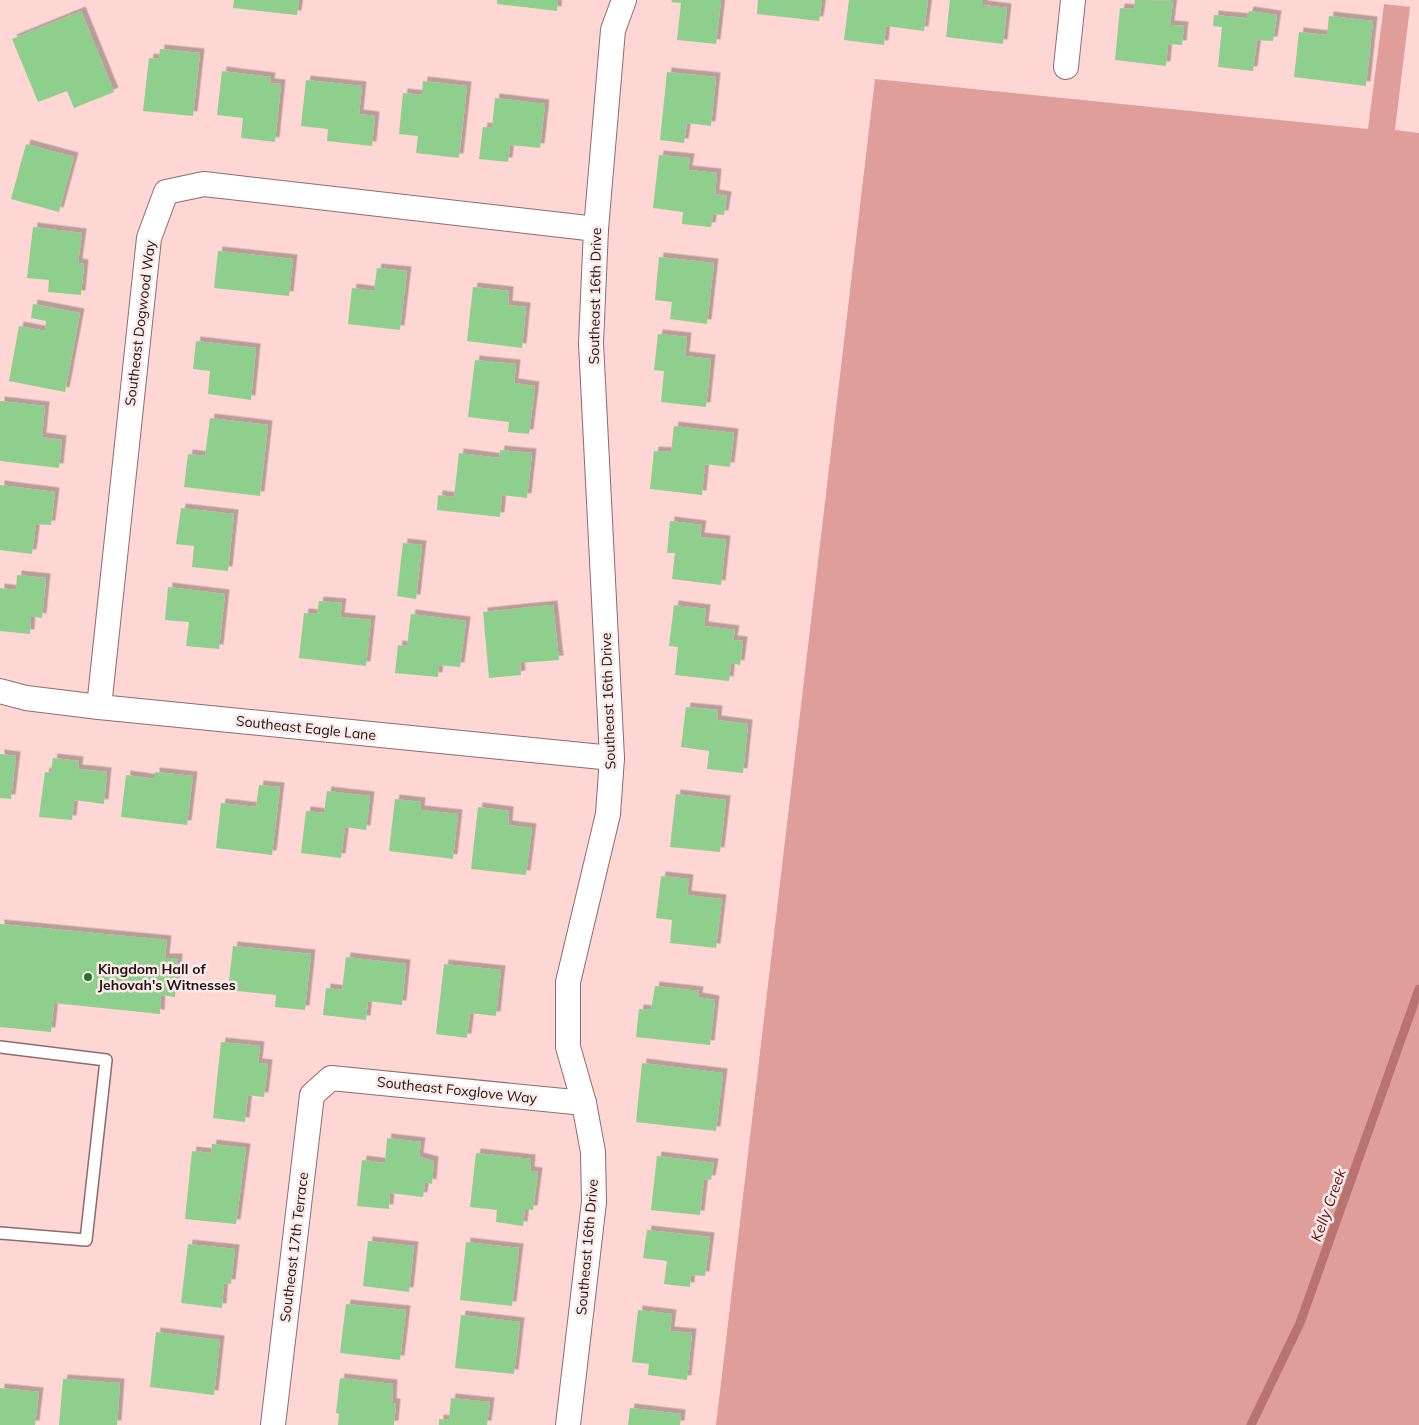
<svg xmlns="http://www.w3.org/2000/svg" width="1419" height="1425" font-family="Mulish,sans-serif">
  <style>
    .green { fill: #e09e9b }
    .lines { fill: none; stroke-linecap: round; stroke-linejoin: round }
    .stream { stroke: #b97370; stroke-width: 9 }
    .building { fill: #8ecf8d; filter: url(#shadow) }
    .lane-casing { stroke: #8f6b6a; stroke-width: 14 }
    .street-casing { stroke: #8f6b6a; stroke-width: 26 }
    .lane { stroke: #fff; stroke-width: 11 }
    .street { stroke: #fff; stroke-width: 24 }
    .poi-dot { fill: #207825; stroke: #faeae8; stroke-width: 2 }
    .labels { text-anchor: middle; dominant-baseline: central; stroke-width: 5; stroke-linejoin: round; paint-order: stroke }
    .street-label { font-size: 14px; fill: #201212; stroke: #faeae8 }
    .poi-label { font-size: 14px; font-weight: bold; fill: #201212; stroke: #faeae8; text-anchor: start }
    .water-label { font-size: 15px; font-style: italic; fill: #5e0b15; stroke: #faeae8 }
  </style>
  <defs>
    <filter id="shadow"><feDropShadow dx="4.5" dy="-4.5" stdDeviation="0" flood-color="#0004"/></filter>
  </defs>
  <rect width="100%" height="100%" fill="#fed6d3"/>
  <path class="green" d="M 1384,4 L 1410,7 L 1395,130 L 1419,133 L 1419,1425 L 716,1425 L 875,79 L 1368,129 Z"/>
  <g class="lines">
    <path class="stream" d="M 1251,1425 L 1300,1323 L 1419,989"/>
  </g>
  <g class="building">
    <path d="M 234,0 L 299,0 L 297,15 L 233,8 Z"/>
    <path d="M 497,0 L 558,0 L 557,11 L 497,4 Z"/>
    <path d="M 672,0 L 721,0 L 716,44 L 677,40 L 681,3 L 671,2 Z"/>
    <path d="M 758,0 L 822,0 L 819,21 L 757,14 Z"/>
    <path d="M 849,0 L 928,0 L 924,31 L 886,26 L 884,45 L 844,40 Z"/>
    <path d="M 950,0 L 983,0 L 983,5 L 1007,8 L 1003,44 L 946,37 Z"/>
    <path d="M 1135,0 L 1173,1 L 1170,25 L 1184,26 L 1182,45 L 1168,44 L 1166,66 L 1115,60 L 1120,8 L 1134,9 Z"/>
    <path d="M 81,11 L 114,92 L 74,108 L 67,91 L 38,102 L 12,39 Z"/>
    <path d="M 1249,11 L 1277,15 L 1273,41 L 1257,40 L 1253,71 L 1218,67 L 1222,27 L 1213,26 L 1214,15 L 1247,18 Z"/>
    <path d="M 1329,16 L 1373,21 L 1366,86 L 1294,77 L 1299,32 L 1327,35 Z"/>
    <path d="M 160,49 L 200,53 L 193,116 L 143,111 L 149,58 L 159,59 Z"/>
    <path d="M 222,71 L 271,77 L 270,83 L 281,84 L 275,142 L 241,138 L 243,118 L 217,115 Z"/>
    <path d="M 667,72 L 716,77 L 711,126 L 687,123 L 684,143 L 660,140 Z"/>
    <path d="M 306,80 L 362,86 L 359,114 L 375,116 L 372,146 L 327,141 L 328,129 L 301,126 Z"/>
    <path d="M 423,81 L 467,86 L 459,158 L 416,153 L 418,136 L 399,134 L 403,93 L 422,95 Z"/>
    <path d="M 495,98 L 545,104 L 540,148 L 510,145 L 508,162 L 479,159 L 483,127 L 492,128 Z"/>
    <path d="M 26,144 L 74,157 L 59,212 L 11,199 Z"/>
    <path d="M 659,155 L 690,158 L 688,170 L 717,173 L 715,194 L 727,196 L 724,215 L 713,214 L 711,227 L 682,224 L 683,212 L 653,208 Z"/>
    <path d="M 33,227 L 82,233 L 78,263 L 84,264 L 81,295 L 48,292 L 49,280 L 27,278 Z"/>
    <path d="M 218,251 L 293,259 L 289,296 L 214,288 Z"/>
    <path d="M 659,257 L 714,263 L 707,324 L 670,319 L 672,302 L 655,300 Z"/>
    <path d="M 377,268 L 407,271 L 400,330 L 348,324 L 352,288 L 374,291 Z"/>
    <path d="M 473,287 L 509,291 L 508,305 L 526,307 L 522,348 L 467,341 Z"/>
    <path d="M 33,304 L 80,313 L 65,392 L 9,381 L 19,326 L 45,331 L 46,321 L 31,318 Z"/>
    <path d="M 658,334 L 687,337 L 685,356 L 711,359 L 706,407 L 661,402 L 664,371 L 654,370 Z"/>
    <path d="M 196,341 L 256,348 L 251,400 L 208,394 L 210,371 L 193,369 Z"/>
    <path d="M 475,360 L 516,364 L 514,383 L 535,386 L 529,434 L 508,432 L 509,422 L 468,417 Z"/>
    <path d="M 0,401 L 45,406 L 42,437 L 62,440 L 59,468 L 0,461 Z"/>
    <path d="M 210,418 L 268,425 L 260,496 L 184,487 L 188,454 L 205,456 Z"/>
    <path d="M 674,426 L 734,433 L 730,467 L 705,464 L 702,495 L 650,489 L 654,451 L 671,452 Z"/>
    <path d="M 500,450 L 532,453 L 527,498 L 502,495 L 500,517 L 437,510 L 438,495 L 454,497 L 459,453 L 499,458 Z"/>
    <path d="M 0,485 L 55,492 L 51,525 L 36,524 L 32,554 L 0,550 Z"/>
    <path d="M 181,508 L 234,514 L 228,571 L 192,567 L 194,546 L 176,544 Z"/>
    <path d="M 670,521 L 702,525 L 700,537 L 726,540 L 721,585 L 672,579 L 675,553 L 667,553 Z"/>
    <path d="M 403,543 L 422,545 L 416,599 L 397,596 Z"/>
    <path d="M 17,575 L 46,578 L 42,618 L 31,616 L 30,634 L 0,631 L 0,588 L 16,590 Z"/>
    <path d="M 168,587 L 225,594 L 219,649 L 186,646 L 189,622 L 165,620 Z"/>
    <path d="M 319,601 L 342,603 L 340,617 L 371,620 L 366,666 L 299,658 L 304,613 L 317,614 Z"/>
    <path d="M 553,605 L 559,660 L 520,663 L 521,675 L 489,678 L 483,612 Z"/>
    <path d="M 674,605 L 706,609 L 704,626 L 735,630 L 733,640 L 743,641 L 740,665 L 731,663 L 729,681 L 675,675 L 678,647 L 669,646 Z"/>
    <path d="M 411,614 L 466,621 L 460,667 L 439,665 L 438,677 L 395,673 L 398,645 L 407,646 Z"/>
    <path d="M 686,707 L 718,710 L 717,720 L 748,724 L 743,773 L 707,769 L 709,751 L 681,747 Z"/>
    <path d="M 0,754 L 16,756 L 11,799 L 0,798 Z"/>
    <path d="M 53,758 L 79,761 L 78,769 L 107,772 L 104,804 L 74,800 L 72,820 L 39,817 L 45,772 L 51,773 Z"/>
    <path d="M 155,772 L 193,776 L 187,825 L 121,817 L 126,775 L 155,779 Z"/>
    <path d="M 259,785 L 280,787 L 272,855 L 216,848 L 221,803 L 256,807 Z"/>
    <path d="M 327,791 L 370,796 L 366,830 L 345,827 L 341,858 L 301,853 L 306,811 L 324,813 Z"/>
    <path d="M 676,794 L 726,800 L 720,852 L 670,847 Z"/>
    <path d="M 395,799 L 421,802 L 420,810 L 458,814 L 453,859 L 389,851 Z"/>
    <path d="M 478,807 L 509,811 L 508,825 L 532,828 L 526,875 L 471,869 Z"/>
    <path d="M 661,876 L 689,879 L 687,895 L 722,899 L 716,948 L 670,943 L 672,920 L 656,918 Z"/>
    <path d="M 0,924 L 167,940 L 165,958 L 178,958 L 175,997 L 161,995 L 160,1014 L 54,1003 L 51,1032 L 0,1027 Z"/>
    <path d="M 233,946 L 311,954 L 305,1010 L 275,1007 L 276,995 L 228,990 Z"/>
    <path d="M 346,957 L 406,964 L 402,1005 L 368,1001 L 366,1020 L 323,1015 L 326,988 L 342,990 Z"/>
    <path d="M 444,964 L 501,970 L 496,1016 L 470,1013 L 467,1038 L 436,1034 Z"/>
    <path d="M 655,986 L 699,991 L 698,997 L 715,1000 L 710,1045 L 636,1037 L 639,1009 L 651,1010 Z"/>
    <path d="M 221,1042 L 260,1046 L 258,1063 L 268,1064 L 264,1097 L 248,1095 L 245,1122 L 213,1118 Z"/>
    <path d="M 642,1063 L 723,1073 L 716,1131 L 636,1122 Z"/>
    <path d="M 387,1138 L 421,1142 L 419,1157 L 434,1161 L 432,1184 L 425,1182 L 423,1197 L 390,1193 L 389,1209 L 357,1206 L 362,1160 L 385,1163 Z"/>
    <path d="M 212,1144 L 246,1148 L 236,1224 L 185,1219 L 192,1151 L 211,1153 Z"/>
    <path d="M 476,1153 L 531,1159 L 530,1171 L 538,1172 L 533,1210 L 525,1209 L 523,1226 L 496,1222 L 497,1210 L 470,1207 Z"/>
    <path d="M 657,1156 L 714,1163 L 711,1180 L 704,1179 L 700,1215 L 651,1210 Z"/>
    <path d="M 647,1230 L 710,1237 L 705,1276 L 691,1275 L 690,1287 L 664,1284 L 667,1261 L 643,1258 Z"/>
    <path d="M 368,1241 L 414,1246 L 409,1292 L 363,1286 Z"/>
    <path d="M 466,1242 L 519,1248 L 512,1306 L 460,1300 Z"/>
    <path d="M 188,1244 L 235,1249 L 231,1284 L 224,1283 L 222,1308 L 181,1303 Z"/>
    <path d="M 346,1304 L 406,1310 L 400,1360 L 340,1353 Z"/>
    <path d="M 638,1310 L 672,1314 L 670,1331 L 692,1333 L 687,1380 L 648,1375 L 649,1364 L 632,1362 Z"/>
    <path d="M 461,1315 L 520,1322 L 514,1374 L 455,1368 Z"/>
    <path d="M 156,1332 L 220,1340 L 214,1395 L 150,1387 Z"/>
    <path d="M 340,1378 L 393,1384 L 392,1403 L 396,1403 L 394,1425 L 338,1425 L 339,1414 L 336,1413 Z"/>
    <path d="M 63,1379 L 120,1383 L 117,1425 L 59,1425 Z"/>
    <path d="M 0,1388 L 39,1392 L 35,1425 L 0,1425 Z"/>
    <path d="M 451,1398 L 490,1402 L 487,1425 L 439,1425 L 439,1419 L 449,1420 Z"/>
    <path d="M 630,1408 L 681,1414 L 680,1425 L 628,1425 Z"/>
  </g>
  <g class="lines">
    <g class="lane-casing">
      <path id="lane" d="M 0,1047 L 106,1060 L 86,1240 L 0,1233"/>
    </g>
    <g class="street-casing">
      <g id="street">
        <path d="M 1066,67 L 1073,0"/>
        <path d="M 0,691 L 26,698 L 99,707 L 612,758"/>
        <path d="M 99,707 L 149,238 L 166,192 L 204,184 L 596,229"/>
        <path d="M 273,1425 L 312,1095 L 331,1078 L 584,1103"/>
        <path d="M 568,1425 L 594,1202 L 593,1152 L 584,1103 L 568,1047 L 568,982 L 608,814 L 612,758 L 591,343 L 596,229 L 613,30 L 624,0"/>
      </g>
    </g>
    <use href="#lane" class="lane"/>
    <use href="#street" class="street"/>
  </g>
  <circle class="poi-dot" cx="88" cy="977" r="5"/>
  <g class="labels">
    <g class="street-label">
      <text transform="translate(595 296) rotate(-89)">Southeast 16th Drive</text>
      <text transform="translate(140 323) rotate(-83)">Southeast Dogwood Way</text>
      <text transform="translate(608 701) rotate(-92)">Southeast 16th Drive</text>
      <text transform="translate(306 728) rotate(6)">Southeast Eagle Lane</text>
      <text transform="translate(457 1090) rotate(6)">Southeast Foxglove Way</text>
      <text transform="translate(294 1247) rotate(-83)">Southeast 17th Terrace</text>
      <text transform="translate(587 1247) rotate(-85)">Southeast 16th Drive</text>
    </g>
    <g class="poi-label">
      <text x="98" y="969">Kingdom Hall of<tspan x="98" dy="16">Jehovah's Witnesses</tspan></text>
    </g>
    <g class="water-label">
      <text transform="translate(1328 1205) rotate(-70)">Kelly Creek</text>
    </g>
  </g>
</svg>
